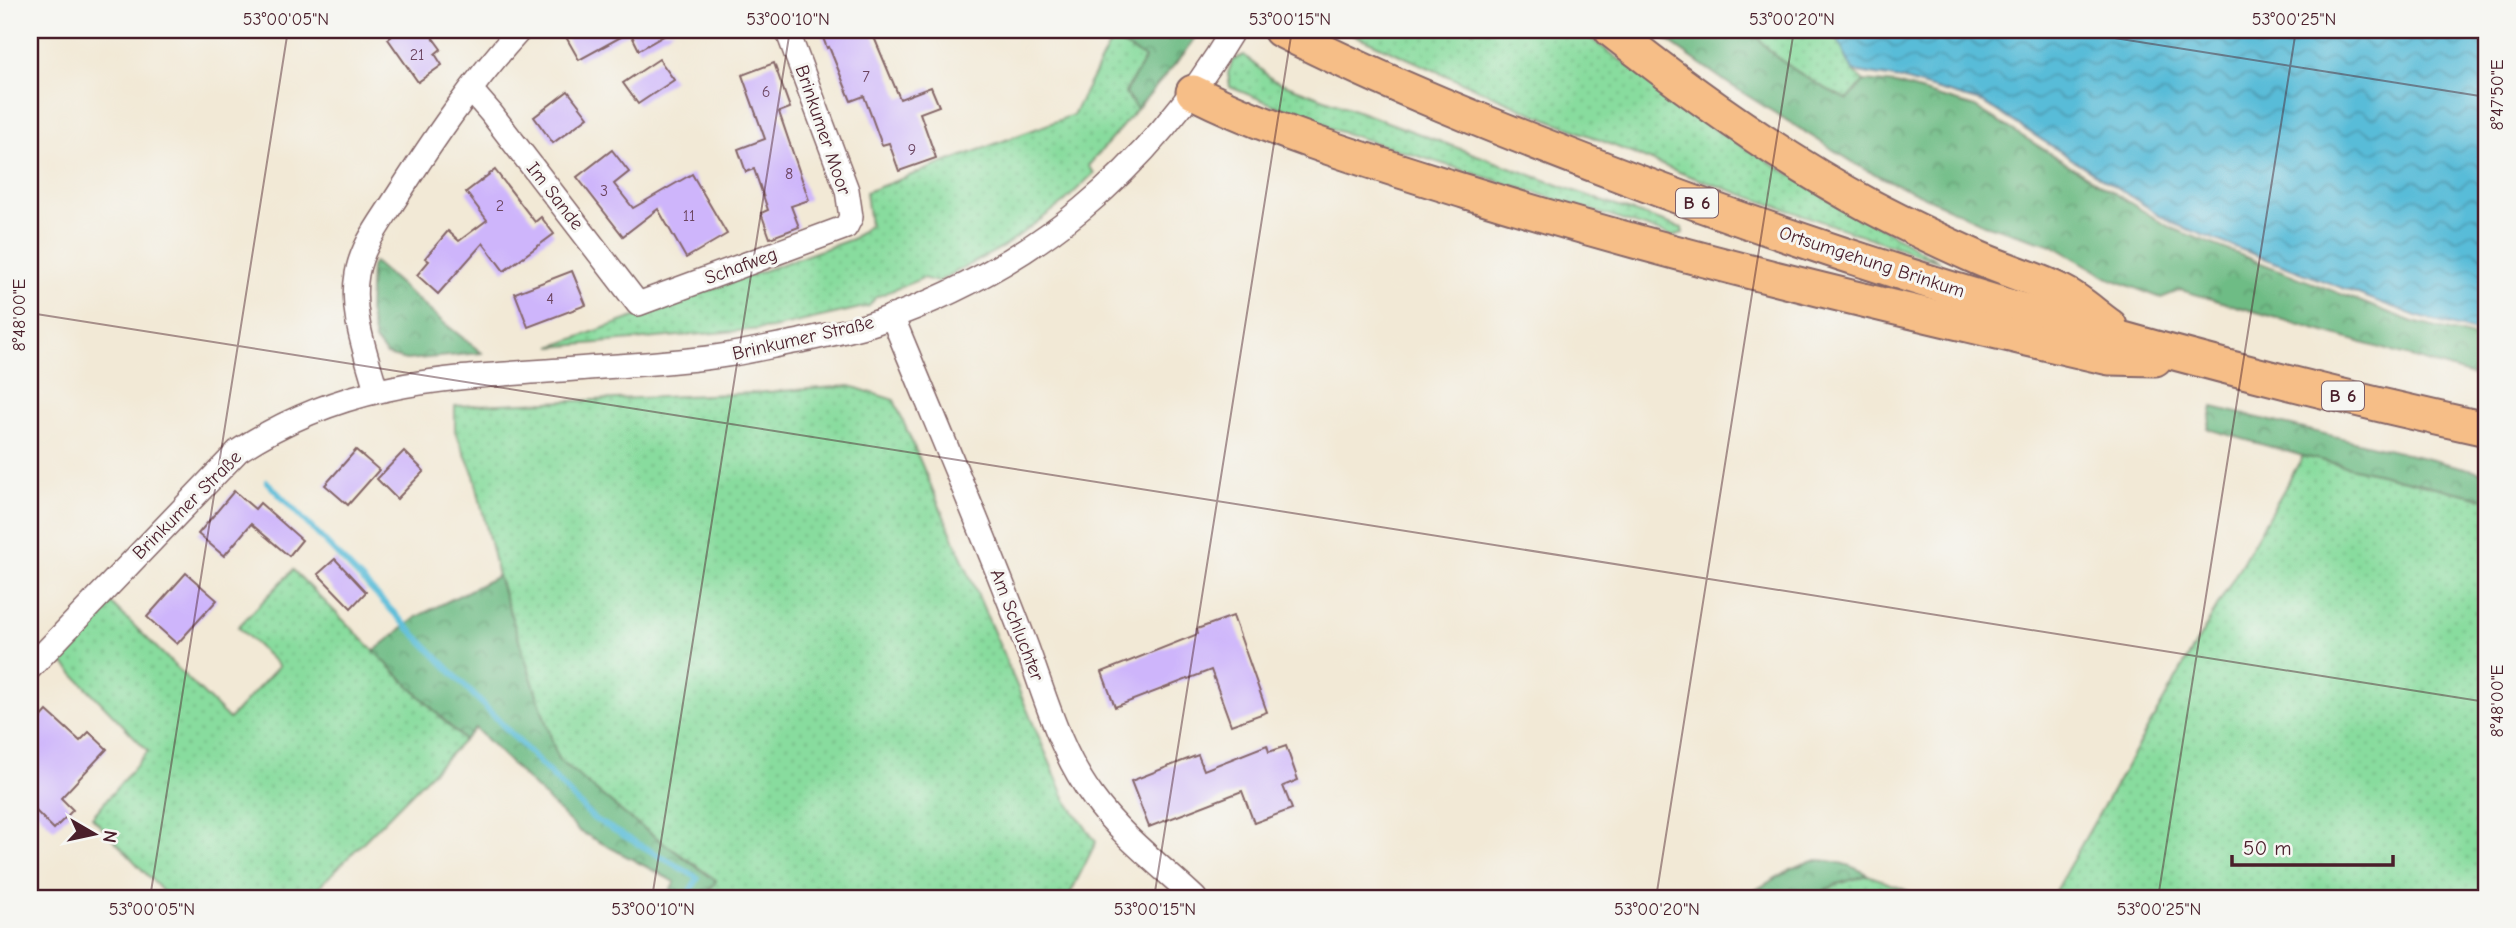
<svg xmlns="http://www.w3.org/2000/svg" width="2516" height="928" font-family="'Comic Neue',sans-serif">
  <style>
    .grass { fill: url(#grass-dots); stroke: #697e64; stroke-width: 2 }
    .forest { fill: url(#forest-crowns); stroke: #5c6e58; stroke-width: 2 }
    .water { fill: url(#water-waves); stroke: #526e82; stroke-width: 2 }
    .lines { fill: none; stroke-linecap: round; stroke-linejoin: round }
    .stream { stroke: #59bcd8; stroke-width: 6 }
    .building { fill: #ceb5fb }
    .minor-casing { stroke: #856667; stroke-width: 26 }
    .highway-casing { stroke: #856667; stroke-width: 37 }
    .minor { stroke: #fff; stroke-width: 23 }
    .highway { stroke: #f6be87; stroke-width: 33 }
    .ticks { fill: none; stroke: #4a1f2b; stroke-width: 2; stroke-opacity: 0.45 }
    .labels { text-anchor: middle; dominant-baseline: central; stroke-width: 6; stroke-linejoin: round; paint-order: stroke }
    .number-label { font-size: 16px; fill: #6b445f }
    .shield { fill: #f6f6f2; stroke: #7e6067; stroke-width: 2 }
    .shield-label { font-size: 18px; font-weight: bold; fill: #4a1f2b }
    .street-label { font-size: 19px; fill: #4a1f2b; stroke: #f6f6f2 }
    .neatline { fill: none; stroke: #4a1f2b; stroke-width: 2.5 }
    .ticks-label { font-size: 18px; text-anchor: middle; fill: #4a1f2b }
  </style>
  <defs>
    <pattern id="grass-dots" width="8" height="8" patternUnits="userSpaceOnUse" patternTransform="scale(1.75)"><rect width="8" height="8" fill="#88dc9e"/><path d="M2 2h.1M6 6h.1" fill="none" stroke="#77bc88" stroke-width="1.8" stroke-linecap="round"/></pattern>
    <pattern id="forest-crowns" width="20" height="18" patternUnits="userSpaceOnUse" patternTransform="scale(1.75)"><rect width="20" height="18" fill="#6ebc85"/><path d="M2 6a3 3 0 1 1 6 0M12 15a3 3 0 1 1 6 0" fill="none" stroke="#5c986d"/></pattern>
    <pattern id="water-waves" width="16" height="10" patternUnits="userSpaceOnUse" patternTransform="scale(1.75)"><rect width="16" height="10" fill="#59bcd8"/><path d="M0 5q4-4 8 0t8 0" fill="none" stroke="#4c98af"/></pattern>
  </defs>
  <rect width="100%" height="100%" fill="#f6f6f2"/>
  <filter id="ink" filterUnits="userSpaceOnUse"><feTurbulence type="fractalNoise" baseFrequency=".0143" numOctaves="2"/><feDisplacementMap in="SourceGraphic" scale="14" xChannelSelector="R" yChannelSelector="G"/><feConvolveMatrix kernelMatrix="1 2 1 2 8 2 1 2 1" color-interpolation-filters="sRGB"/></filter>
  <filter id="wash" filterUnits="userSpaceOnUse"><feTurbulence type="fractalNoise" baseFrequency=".00686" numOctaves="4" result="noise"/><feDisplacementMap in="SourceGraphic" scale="28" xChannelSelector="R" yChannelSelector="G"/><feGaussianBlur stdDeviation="1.57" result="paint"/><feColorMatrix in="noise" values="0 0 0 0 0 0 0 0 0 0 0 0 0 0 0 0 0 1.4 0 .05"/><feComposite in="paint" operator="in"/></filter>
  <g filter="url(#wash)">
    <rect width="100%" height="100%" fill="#f2e9d6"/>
    <g class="grass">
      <path d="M 1343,30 L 1579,30 L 1720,133 L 1940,262 L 1689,176 L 1530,112 Z"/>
      <path d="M 1752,30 L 1833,30 L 1853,71 L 1864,81 L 1848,100 C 1817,85 1771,59 1752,30 Z"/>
      <path d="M 1112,39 L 1146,58 L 1125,93 L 1137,109 L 1088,166 L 1094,173 L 1063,203 L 1003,247 L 937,282 L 923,278 L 876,297 L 869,306 L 773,328 L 551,347 L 852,239 L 870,225 L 866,192 L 1073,115 Z"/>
      <path d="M 1244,55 L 1273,80 L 1607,203 L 1682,228 L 1683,233 L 1673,236 L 1335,130 L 1230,87 L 1228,73 L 1233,60 Z"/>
      <path d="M 850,386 L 894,400 L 1066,800 L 1096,842 L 1068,898 L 704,898 L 716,880 L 628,817 L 558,759 L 498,576 L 474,475 L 455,431 L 455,406 L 754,393 Z"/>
      <path d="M 2303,456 L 2486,499 L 2486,898 L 2051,898 Z"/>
      <path d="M 293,570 L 464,740 L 308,898 L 169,898 L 92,817 L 148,751 L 59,659 L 111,603 L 229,719 L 279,666 L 238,627 Z"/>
      <path d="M 1868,875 L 1925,898 L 1813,898 L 1837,884 Z"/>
    </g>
    <g class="forest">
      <path d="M 1098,30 L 1200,30 L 1187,50 L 1137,109 L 1125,93 L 1145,58 Z"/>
      <path d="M 1652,30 L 1752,30 C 1771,59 1817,85 1848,100 L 1864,81 L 1896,84 L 1975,107 L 2171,228 L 2413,322 L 2486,340 L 2486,379 L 2181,290 L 2161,298 L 2109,278 L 2052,245 L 1984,224 L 1864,169 L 1729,84 Z"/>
      <path d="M 374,262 L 444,323 L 482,353 L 406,360 L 387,355 L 375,340 L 369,311 L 371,267 Z"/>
      <path d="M 2213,407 L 2486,473 L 2486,499 L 2303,456 L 2208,429 Z"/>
      <path d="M 498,576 L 558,759 L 628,817 L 716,881 L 704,898 L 665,898 L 675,882 L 579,831 L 475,728 L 464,740 L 374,651 L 418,616 Z"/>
      <path d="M 1813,860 C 1834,860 1851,864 1868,875 L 1837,884 L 1813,898 L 1742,898 L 1793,868 Z"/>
    </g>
    <path class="water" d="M 1833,30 L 2486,30 L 2486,335 L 2416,316 L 2174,224 L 1984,103 L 1900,79 L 1853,71 Z"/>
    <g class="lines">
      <path class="stream" d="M 267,482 L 593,818 L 698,878 L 686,898"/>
    </g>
    <g id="blocks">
      <g class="building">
        <path d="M 386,30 L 427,30 L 441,49 L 435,54 L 442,65 L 418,82 L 388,39 L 391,37 Z"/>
        <path d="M 562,30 L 674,30 L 639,50 L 630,32 L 579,60 Z"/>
        <path d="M 820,30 L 871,30 L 900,99 L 931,87 L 939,106 L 920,113 L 936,158 L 899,171 L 889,143 L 882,145 L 864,96 L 851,101 L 829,47 L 827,48 Z"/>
        <path d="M 659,59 L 674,80 L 638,104 L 623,83 Z"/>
        <path d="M 774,63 L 790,108 L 779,112 L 809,200 L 791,206 L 799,227 L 770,238 L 761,213 L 768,210 L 754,169 L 746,172 L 738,149 L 765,139 L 742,75 Z"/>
        <path d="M 568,91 L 588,117 L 553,143 L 534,117 Z"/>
        <path d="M 612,150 L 629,172 L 614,184 L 633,208 L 692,174 L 727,234 L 686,258 L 658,209 L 623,236 L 577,177 Z"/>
        <path d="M 495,170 L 535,222 L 541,217 L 554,234 L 504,271 L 483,243 L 438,294 L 417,275 L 429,261 L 425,258 L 448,231 L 459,241 L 487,220 L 466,192 Z"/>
        <path d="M 572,271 L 586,305 L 528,327 L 515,293 Z"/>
        <path d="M 356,450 L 379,470 L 348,505 L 325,485 Z"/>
        <path d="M 404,451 L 424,471 L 397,499 L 377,479 Z"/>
        <path d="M 234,491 L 255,509 L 260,503 L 302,540 L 289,556 L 251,524 L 224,556 L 198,534 Z"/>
        <path d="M 335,559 L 366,592 L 351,608 L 318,574 Z"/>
        <path d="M 186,573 L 217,600 L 177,644 L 147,617 Z"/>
        <path d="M 1233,616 L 1267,712 L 1231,725 L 1211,670 L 1115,707 L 1102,672 L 1198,634 L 1197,629 Z"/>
        <path d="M 47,711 L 80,741 L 89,732 L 107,749 L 61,798 L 73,810 L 54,829 L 30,805 L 30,730 Z"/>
        <path d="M 1267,745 L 1269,752 L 1286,746 L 1298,780 L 1283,786 L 1292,809 L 1254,823 L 1242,791 L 1149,827 L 1131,781 L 1198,755 L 1204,770 Z"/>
      </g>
    </g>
  </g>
  <g filter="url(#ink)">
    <use href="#blocks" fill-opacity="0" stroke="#856667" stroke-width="2"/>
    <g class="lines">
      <g class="minor-casing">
        <g id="minor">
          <path d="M 471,90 L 491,113 L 638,304 L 846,227 L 851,217 L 847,190 L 787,30"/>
          <path d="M 892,316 C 936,423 982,529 1023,637 C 1044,691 1058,750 1093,797 C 1121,836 1160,865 1195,898"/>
          <path d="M 376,390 C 366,353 350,313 357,274 C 362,245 381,222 396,198 C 433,140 473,81 520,30"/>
          <path d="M 30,668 L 238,451 C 347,379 450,378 575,369 C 625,365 677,363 727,355 C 752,351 776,345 800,341 C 826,335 852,331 877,322 C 1033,268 1148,172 1233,30"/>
        </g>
      </g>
      <g class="highway-casing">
        <g id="highway">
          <path d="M 1280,30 C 1388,85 1502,130 1615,173 C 1898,281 2191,364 2486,429"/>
          <path d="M 1611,30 C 1693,95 1779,157 1872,207 C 1906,225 1942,242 1978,258 C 2005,270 2035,278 2062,292 C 2079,300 2094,315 2110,326"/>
          <path d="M 1193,92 C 1279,135 1375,163 1467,192 C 1678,258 1893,308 2109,358 L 2155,359"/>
        </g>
      </g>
      <use href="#minor" class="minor"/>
      <use href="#highway" class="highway"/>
    </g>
  </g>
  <path class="ticks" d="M 2064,30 L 2486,97M 30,313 L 2486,702M 150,898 L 288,30M 652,898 L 790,30M 1154,898 L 1292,30M 1656,898 L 1794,30M 2158,898 L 2296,30"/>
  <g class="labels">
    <g class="number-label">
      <text x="417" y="55">21</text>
      <text x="866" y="77">7</text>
      <text x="766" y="92">6</text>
      <text x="912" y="150">9</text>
      <text x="789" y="174">8</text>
      <text x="604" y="191">3</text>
      <text x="500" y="206">2</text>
      <text x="689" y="216">11</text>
      <text x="550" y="299">4</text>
    </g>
    <g class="shield">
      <rect x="1676" y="188.5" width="42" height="29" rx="5"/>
      <rect x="2322" y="381.5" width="42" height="29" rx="5"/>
    </g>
    <g class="shield-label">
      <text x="1697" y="203">B 6</text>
      <text x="2343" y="396">B 6</text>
    </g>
    <g class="street-label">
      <text transform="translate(823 130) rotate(71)">Brinkumer Moor</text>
      <text transform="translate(555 196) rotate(52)">Im Sande</text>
      <text transform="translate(1872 262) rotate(18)">Ortsumgehung Brinkum</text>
      <text transform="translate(741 266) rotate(-20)">Schafweg</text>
      <text transform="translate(803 338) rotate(-13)">Brinkumer Straße</text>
      <text transform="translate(187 505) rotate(-45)">Brinkumer Straße</text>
      <text transform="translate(1017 625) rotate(69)">Am Schluchter</text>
    </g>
  </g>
  <rect width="2516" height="928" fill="none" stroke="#f6f6f2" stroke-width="77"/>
  <g transform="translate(94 834) rotate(99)" stroke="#f6f6f2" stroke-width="5" paint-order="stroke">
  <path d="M0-5L12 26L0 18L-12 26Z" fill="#4a1f2b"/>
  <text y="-10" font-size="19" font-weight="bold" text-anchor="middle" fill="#4a1f2b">N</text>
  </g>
  <path d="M2232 855v10h161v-10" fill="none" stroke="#4a1f2b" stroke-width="3.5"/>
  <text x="2243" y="855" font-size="21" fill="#4a1f2b" stroke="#f6f6f2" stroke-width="5" paint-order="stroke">50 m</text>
  <rect x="38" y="38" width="2440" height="852" class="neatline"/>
  <g class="ticks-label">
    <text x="286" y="25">53°00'05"N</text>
    <text x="788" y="25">53°00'10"N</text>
    <text x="1290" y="25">53°00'15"N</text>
    <text x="1792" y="25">53°00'20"N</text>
    <text x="2294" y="25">53°00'25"N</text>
    <text transform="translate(2497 95) rotate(-90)" y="6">8°47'50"E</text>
    <text transform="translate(19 315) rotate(-90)" y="6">8°48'00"E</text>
    <text transform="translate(2497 701) rotate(-90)" y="6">8°48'00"E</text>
    <text x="152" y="915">53°00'05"N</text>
    <text x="653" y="915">53°00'10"N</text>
    <text x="1155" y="915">53°00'15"N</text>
    <text x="1657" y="915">53°00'20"N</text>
    <text x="2159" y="915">53°00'25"N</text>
  </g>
</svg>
